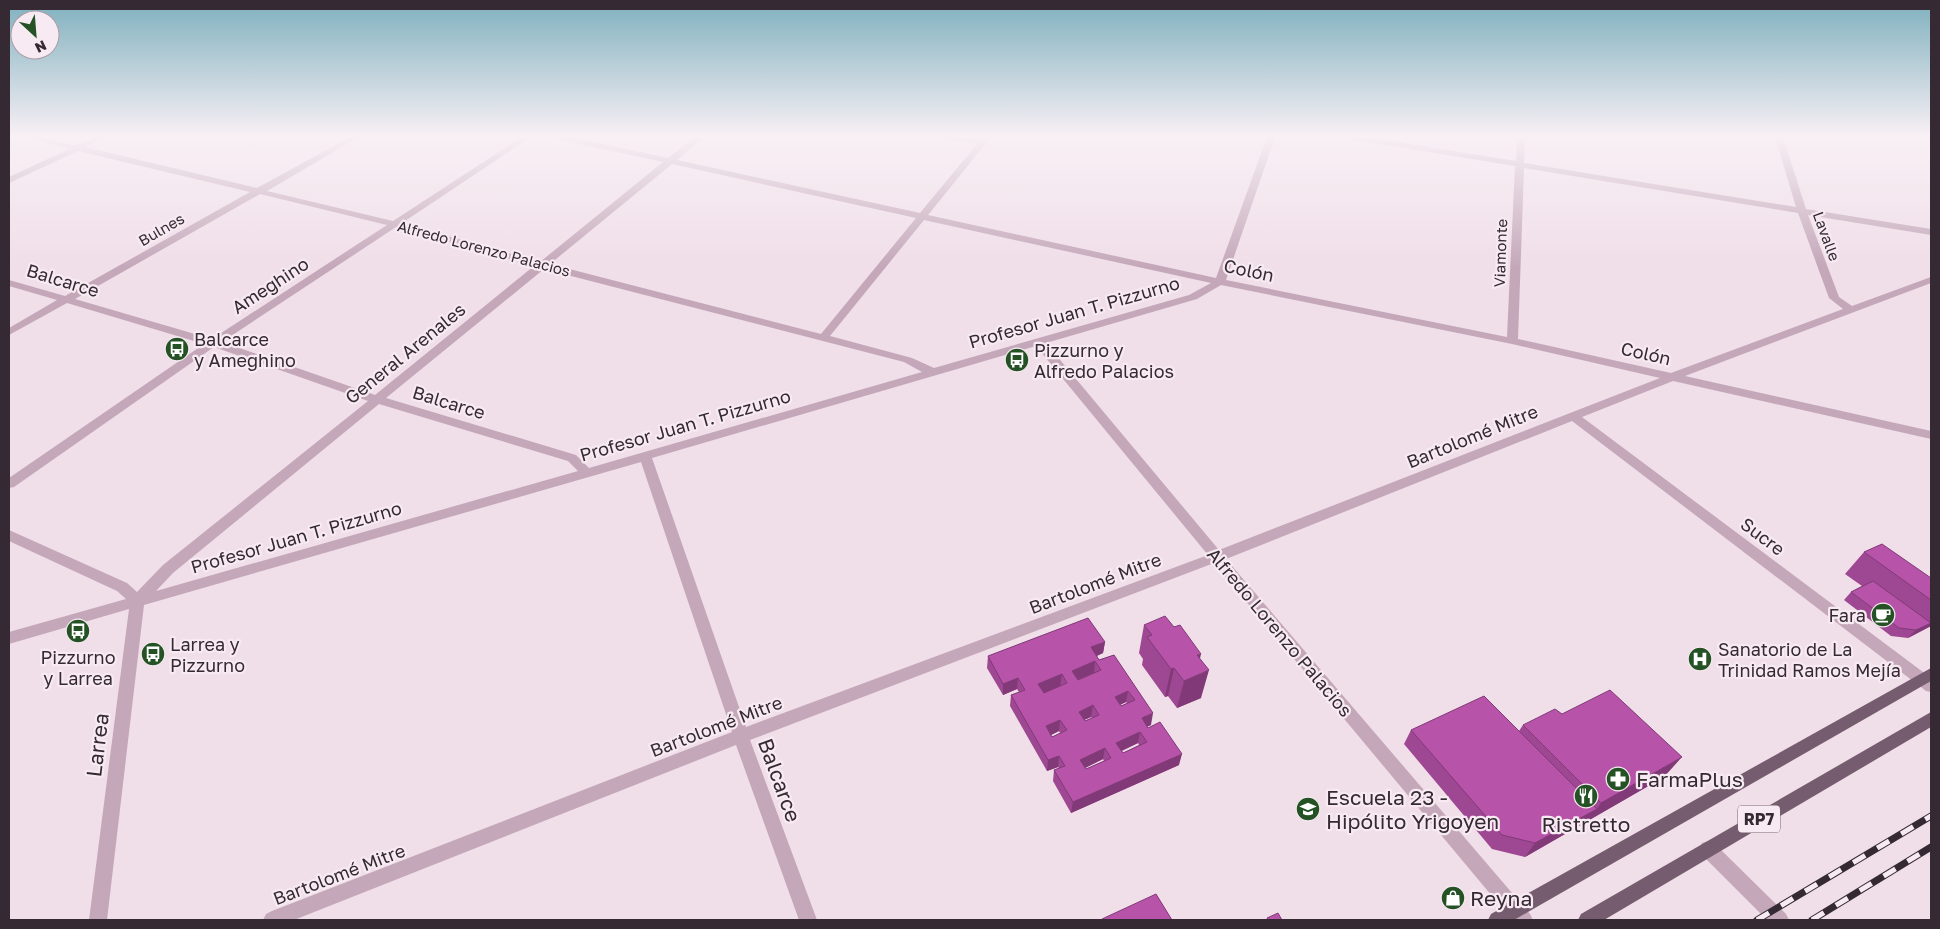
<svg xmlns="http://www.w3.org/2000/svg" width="1940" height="929" font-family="'Golos Text',sans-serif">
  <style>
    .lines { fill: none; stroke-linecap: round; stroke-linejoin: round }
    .minor { fill: #c4a8ba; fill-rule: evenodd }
    .major { fill: #755c6f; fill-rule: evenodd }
    .rail-casing { stroke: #352a33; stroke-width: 7 }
    .rail { stroke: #f8eaf2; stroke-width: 5; stroke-dasharray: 14; stroke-linecap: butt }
    .wall { fill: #9e4792; fill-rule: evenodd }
    .shaded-wall { fill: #813a77 }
    .building { fill: #b853aa; stroke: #813a77; fill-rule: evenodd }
    .labels { text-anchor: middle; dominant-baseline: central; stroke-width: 4.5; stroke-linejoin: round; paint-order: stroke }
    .far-street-label { font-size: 15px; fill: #352a33; stroke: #f8eaf2 }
    .shield { fill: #f8eaf2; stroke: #70646c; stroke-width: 1 }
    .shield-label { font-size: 16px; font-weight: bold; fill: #352a33 }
    .street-label { font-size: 18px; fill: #352a33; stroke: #f8eaf2 }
    .poi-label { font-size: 18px; fill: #352a33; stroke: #f8eaf2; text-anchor: start }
    .near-street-label { font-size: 21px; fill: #352a33; stroke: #f8eaf2 }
    .near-poi-label { font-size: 21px; fill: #352a33; stroke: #f8eaf2; text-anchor: start }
  </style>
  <rect width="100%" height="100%" fill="#f0dee8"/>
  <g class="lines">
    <g class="minor">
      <path d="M 27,137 C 43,135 58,143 74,145 C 82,145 92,137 104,137 L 85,147 L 257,188 L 350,137 L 359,137 L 267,191 L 393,221 L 522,137 L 531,137 L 402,223 L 540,262 L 663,162 L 560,140 L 556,137 L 570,137 L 668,158 L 695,137 L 704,137 L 677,160 L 920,213 L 977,144 L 951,140 L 947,137 L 981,139 L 983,137 L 991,137 L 928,215 L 1216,278 L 1267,137 L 1275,137 L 1226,280 L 1507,337 L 1515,166 L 1353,140 L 1349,137 L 1366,137 L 1516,161 L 1517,137 L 1525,137 L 1524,163 L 1796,207 L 1775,137 L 1783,137 L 1806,209 L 1931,229 L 1931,235 L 1808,215 L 1839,297 L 1852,306 L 1931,277 L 1931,283 L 1685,376 L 1931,431 L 1931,439 L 1673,381 L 1582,417 L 1931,678 L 1931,692 L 1926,691 L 1572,421 L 1226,559 L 1530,914 L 1533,920 L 1512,920 L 1214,563 L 750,740 L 817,920 L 799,920 L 736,745 L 294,920 L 263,920 L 266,914 L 272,911 L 732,732 L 641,462 L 144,605 L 107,920 L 89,920 L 129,609 L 9,644 L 9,632 L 126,599 L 117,591 L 9,541 L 9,530 L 127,583 L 137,592 L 163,565 L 368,401 L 214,347 L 14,487 L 9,488 L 9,478 L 204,344 L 67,303 L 9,335 L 9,328 L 57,300 L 9,286 L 9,280 L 65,296 L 250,192 L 78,151 L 9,183 L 9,177 L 69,149 ZM 672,164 L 916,218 L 821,334 L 550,264 ZM 1524,168 L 1798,213 L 1829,298 L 1843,309 L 1671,373 L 1518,339 ZM 260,194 L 387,225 L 212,339 L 75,299 ZM 924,220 L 1211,283 L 1189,295 L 934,368 L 912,358 L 830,336 ZM 396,227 L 534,266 L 375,395 L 222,342 ZM 544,269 L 904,362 L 922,372 L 589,468 L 576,455 L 386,398 ZM 1221,285 L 1512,344 L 1660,378 L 1219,550 L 1046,343 L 1197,299 ZM 1036,346 L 1208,555 L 746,727 L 652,458 ZM 379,404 L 568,461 L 578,471 L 156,591 L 173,573 Z"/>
      <path d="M 1708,841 L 1714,843 L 1786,914 L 1789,920 L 1767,920 L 1702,855 L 1699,849 L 1702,843 Z"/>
    </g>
    <g class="major">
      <path d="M 1931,668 L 1931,681 L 1514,920 L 1488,920 L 1491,914 Z"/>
      <path d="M 1931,712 L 1931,727 L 1604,920 L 1578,920 L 1581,914 Z"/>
    </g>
    <g class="rail-casing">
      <g id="rail">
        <path d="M 1757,920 L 1931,816"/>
        <path d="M 1812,920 L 1931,847"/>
      </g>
    </g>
    <use href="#rail" class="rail"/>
  </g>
  <g class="wall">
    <path d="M 1864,552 L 1931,578 L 1931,626 L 1908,638 L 1891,636 L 1844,600 L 1851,592 L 1862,586 L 1845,574 Z"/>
    <path d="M 1144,625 L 1174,627 L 1200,659 L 1201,698 L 1177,708 L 1168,696 L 1165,697 L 1142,665 L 1143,659 L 1139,653 Z"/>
    <path d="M 1105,642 L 1103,653 L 1097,656 L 1099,660 L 1114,655 L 1151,725 L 1147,726 L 1179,765 L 1071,813 L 1053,781 L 1054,770 L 1059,768 L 1058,767 L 1047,771 L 1010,706 L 1011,695 L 1019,692 L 1017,689 L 1003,695 L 987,668 L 988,656 ZM 1126,702 L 1127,703 L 1121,706 L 1120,705 ZM 1091,717 L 1092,718 L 1085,721 L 1084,720 ZM 1059,731 L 1060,733 L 1052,737 L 1051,735 ZM 1138,743 L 1139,745 L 1123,753 L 1122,751 ZM 1103,759 L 1104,761 L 1086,769 L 1085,768 Z"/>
    <path d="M 1562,714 L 1664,777 L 1525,857 L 1492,849 L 1404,744 L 1411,730 L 1519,731 L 1523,725 Z"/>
  </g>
  <g class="shaded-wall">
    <path d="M 1931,622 L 1931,626 L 1908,638 L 1916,630 Z"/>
    <path d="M 1105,642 L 1103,653 L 1089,659 L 1091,647 Z"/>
    <path d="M 1201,654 L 1196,676 L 1209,670 L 1201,698 L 1177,708 L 1184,681 L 1197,655 Z"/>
    <path d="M 1095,661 L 1094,673 L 1071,682 L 1072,671 Z"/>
    <path d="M 1174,668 L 1168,696 L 1165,697 L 1171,669 Z"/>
    <path d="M 1062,674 L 1060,686 L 1037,696 L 1038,684 Z"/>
    <path d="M 1018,678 L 1017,689 L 1003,695 L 1003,684 Z"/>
    <path d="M 1128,691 L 1126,702 L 1113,708 L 1115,697 Z"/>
    <path d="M 1093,705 L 1091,717 L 1077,723 L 1079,712 Z"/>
    <path d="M 1153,713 L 1151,725 L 1140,730 L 1142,718 Z"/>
    <path d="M 1060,720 L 1059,731 L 1045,738 L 1046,726 Z"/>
    <path d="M 1140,732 L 1138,743 L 1114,754 L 1116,743 Z"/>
    <path d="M 1105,748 L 1103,759 L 1079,771 L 1080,760 Z"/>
    <path d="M 1182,754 L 1179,765 L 1071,813 L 1073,802 Z"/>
    <path d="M 1059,756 L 1058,767 L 1047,771 L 1048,760 Z"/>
    <path d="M 1682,757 L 1664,777 L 1525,857 L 1535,843 L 1597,809 L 1601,803 Z"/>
  </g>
  <g class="building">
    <path d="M 1882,544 L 1931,578 L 1931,600 L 1864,552 Z"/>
    <path d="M 1873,581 L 1931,623 L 1916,630 L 1899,628 L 1851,592 Z"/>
    <path d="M 1165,616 L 1174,627 L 1180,625 L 1201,654 L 1197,655 L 1209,670 L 1184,681 L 1174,668 L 1171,669 L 1147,637 L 1152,635 L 1144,625 Z"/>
    <path d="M 1088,618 L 1105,642 L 1091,647 L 1099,660 L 1114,655 L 1153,713 L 1142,718 L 1148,728 L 1160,722 L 1182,754 L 1073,802 L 1054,770 L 1065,766 L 1059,756 L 1048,760 L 1011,695 L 1025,690 L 1018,678 L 1003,684 L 988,656 ZM 1095,661 L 1101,670 L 1078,680 L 1072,671 ZM 1062,674 L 1067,683 L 1044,693 L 1038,684 ZM 1128,691 L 1135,700 L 1121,706 L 1115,697 ZM 1093,705 L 1099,715 L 1085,721 L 1079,712 ZM 1060,720 L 1067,730 L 1052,737 L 1046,726 ZM 1140,732 L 1147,742 L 1123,753 L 1116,743 ZM 1105,748 L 1111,758 L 1086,769 L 1080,760 Z"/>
    <path d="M 1610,690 L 1682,757 L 1601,803 L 1523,725 L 1555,709 L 1562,714 Z"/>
    <path d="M 1484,696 L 1597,809 L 1535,843 L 1502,835 L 1411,730 Z"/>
    <path d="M 1156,894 L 1172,920 L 1103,920 L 1102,919 Z"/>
    <path d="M 1278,913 L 1282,920 L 1268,920 L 1267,918 Z"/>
  </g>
  <linearGradient id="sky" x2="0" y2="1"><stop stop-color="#7fb0be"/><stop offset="0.51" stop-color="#f8f0f5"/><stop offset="1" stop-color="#f8f0f5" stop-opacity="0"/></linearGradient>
  <rect width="1940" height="267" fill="url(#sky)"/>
  <defs>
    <g id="bus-disc" transform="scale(1.25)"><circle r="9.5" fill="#255224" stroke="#f8eaf2"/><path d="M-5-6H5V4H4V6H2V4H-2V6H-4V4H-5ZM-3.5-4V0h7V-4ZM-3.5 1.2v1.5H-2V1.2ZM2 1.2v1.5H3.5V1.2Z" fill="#fff"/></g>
    <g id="cafe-disc" transform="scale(1.25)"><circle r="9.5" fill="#255224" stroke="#f8eaf2"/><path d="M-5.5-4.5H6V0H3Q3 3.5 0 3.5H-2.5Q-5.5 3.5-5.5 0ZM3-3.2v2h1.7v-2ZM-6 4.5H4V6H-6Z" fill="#fff"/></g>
    <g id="hospital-disc" transform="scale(1.25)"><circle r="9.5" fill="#255224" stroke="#f8eaf2"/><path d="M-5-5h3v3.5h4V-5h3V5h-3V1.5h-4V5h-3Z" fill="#fff"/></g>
    <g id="pharmacy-disc" transform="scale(1.25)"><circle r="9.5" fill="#255224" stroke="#f8eaf2"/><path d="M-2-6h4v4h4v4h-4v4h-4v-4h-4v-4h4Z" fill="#fff"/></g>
    <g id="restaurant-disc" transform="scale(1.25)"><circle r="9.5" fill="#255224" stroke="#f8eaf2"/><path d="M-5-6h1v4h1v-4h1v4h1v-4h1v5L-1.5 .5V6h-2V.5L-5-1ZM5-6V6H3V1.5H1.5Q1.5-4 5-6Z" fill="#fff"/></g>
    <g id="school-disc" transform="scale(1.25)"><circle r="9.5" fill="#255224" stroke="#f8eaf2"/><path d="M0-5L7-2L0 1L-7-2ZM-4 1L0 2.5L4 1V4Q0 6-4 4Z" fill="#fff"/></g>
    <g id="shop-disc" transform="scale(1.25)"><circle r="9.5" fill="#255224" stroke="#f8eaf2"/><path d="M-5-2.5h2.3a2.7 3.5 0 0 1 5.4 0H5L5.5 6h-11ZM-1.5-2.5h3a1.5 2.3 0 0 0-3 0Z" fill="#fff"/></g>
  </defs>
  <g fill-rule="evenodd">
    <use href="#bus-disc" x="177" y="349"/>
    <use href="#bus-disc" x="1017" y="360"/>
    <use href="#cafe-disc" x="1883" y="615"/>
    <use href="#bus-disc" x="78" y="631"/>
    <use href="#bus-disc" x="153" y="654"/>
    <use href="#hospital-disc" x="1700" y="659"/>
    <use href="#pharmacy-disc" x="1618" y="779"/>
    <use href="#restaurant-disc" x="1586" y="796"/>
    <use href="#school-disc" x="1308" y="809"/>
    <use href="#shop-disc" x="1453" y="898"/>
  </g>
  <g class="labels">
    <g class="far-street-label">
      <text transform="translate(161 229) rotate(-30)">Bulnes</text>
      <text transform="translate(1827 236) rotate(70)">Lavalle</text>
      <text transform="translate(484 248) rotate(15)">Alfredo Lorenzo Palacios</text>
      <text transform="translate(1500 253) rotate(-88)">Viamonte</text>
    </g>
    <rect class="shield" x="1738" y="805.5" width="42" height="27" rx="4"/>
    <g class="shield-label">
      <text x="1759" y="819">RP7</text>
    </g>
    <g class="street-label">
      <text transform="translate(1249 270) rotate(12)">Colón</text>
      <text transform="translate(63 280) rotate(17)">Balcarce</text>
      <text transform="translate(270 285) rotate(-33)">Ameghino</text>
      <text transform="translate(1074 312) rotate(-16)">Profesor Juan T. Pizzurno</text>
      <text transform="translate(405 353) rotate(-39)">General Arenales</text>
      <text transform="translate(1646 353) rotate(13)">Colón</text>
      <text transform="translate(449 402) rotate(17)">Balcarce</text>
      <text transform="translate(685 425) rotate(-16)">Profesor Juan T. Pizzurno</text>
      <text transform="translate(1472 436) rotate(-22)">Bartolomé Mitre</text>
      <text transform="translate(1763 536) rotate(37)">Sucre</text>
      <text transform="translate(296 537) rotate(-16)">Profesor Juan T. Pizzurno</text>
      <text transform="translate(1095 583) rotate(-21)">Bartolomé Mitre</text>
      <text transform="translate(1280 632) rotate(50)">Alfredo Lorenzo Palacios</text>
      <text transform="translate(716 726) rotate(-21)">Bartolomé Mitre</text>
      <text transform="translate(339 874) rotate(-21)">Bartolomé Mitre</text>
    </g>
    <g class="poi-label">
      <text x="194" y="339">Balcarce<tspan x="194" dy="21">y Ameghino</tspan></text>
      <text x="1034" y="350">Pizzurno y<tspan x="1034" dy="21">Alfredo Palacios</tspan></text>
      <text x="1866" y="615" text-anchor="end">Fara</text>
      <text x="170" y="644">Larrea y<tspan x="170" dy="21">Pizzurno</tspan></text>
      <text x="1718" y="649">Sanatorio de La<tspan x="1718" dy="21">Trinidad Ramos Mejía</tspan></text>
      <text x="78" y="657" text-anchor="middle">Pizzurno<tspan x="78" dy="21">y Larrea</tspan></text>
    </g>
    <g class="near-street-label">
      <text transform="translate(97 745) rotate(-83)">Larrea</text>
      <text transform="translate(780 780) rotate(70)">Balcarce</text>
    </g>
    <g class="near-poi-label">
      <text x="1636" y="779">FarmaPlus</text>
      <text x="1326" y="797">Escuela 23 -<tspan x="1326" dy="24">Hipólito Yrigoyen</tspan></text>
      <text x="1586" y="824" text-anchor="middle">Ristretto</text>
      <text x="1470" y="898">Reyna</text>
    </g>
  </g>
  <rect width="1940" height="929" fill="none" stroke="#352a33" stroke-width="20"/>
  <g transform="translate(35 35) rotate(154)"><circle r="24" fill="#f8eaf2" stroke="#aa9da6"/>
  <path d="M0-4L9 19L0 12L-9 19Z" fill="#255224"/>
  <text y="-8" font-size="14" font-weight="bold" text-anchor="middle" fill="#352a33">N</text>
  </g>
</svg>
